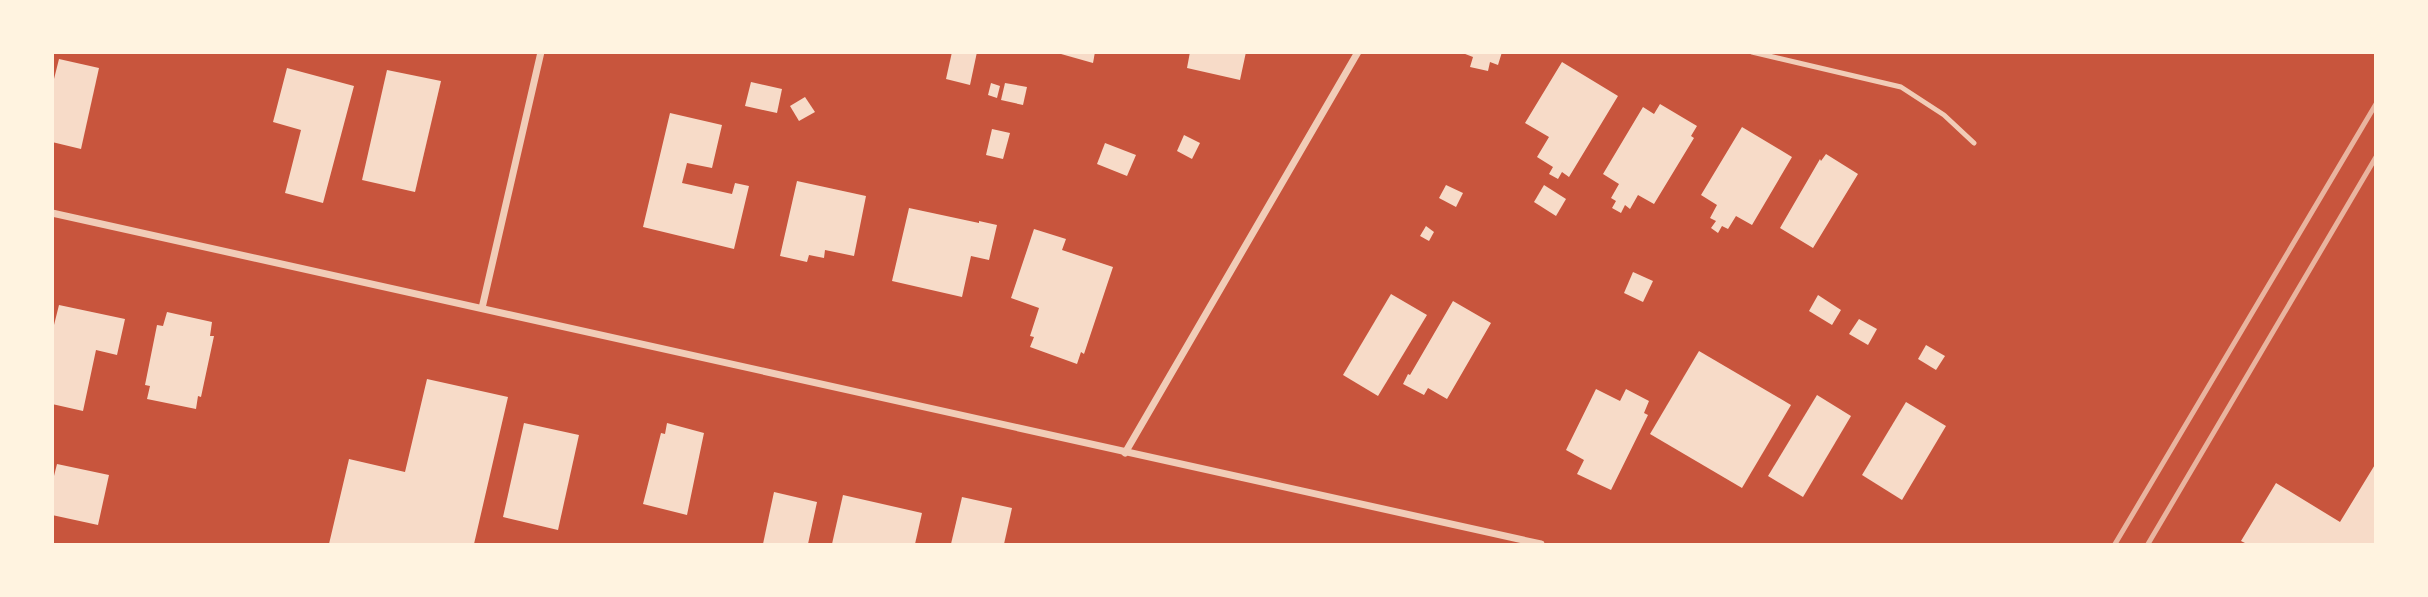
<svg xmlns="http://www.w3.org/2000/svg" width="2428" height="597" font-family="'Zilla Slab',serif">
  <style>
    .building { fill: #f7dbc8 }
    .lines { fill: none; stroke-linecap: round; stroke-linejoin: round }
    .service { stroke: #f1ccb7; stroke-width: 5 }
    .minor { stroke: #f1ccb7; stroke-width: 7 }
    .rail { stroke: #e9b49f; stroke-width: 5 }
  </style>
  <rect width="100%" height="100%" fill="#c8553d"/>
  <g class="building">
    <path d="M 952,52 L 977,52 L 970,85 L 946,79 Z"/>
    <path d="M 1054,52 L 1095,52 L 1093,63 Z"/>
    <path d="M 1190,52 L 1246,52 L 1240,80 L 1187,68 Z"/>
    <path d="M 1460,52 L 1502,52 L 1498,65 L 1490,62 L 1488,71 L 1470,67 L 1473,57 Z"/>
    <path d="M 59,59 L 99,68 L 81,149 L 52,142 L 52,87 Z"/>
    <path d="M 1562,62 L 1618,96 L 1569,177 L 1562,172 L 1558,179 L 1549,174 L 1553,167 L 1537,157 L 1549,137 L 1525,123 Z"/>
    <path d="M 287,68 L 354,86 L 323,203 L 285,193 L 301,130 L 273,122 Z"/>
    <path d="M 387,70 L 441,81 L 415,192 L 362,180 Z"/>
    <path d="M 751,82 L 782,89 L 777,113 L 745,106 Z"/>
    <path d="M 991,83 L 1000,86 L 997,98 L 988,95 Z"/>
    <path d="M 1005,83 L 1027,87 L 1023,105 L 1001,100 Z"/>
    <path d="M 805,97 L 815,112 L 799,121 L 790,106 Z"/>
    <path d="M 1660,104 L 1697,126 L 1691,136 L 1694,138 L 1654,204 L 1638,195 L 1630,209 L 1625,205 L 1621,213 L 1612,208 L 1616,201 L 1611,198 L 1619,184 L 1603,174 L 1643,107 L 1654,114 Z"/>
    <path d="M 670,113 L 722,125 L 712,168 L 687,163 L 682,183 L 732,194 L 735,183 L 749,186 L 734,249 L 643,227 Z"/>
    <path d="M 1742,127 L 1792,157 L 1752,225 L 1736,216 L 1728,229 L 1722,226 L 1718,233 L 1711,228 L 1716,221 L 1710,218 L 1717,205 L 1701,195 Z"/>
    <path d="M 992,129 L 1010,133 L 1003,159 L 986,155 Z"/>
    <path d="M 1184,135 L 1200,143 L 1192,159 L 1177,151 Z"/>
    <path d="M 1105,143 L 1136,155 L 1127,176 L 1097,164 Z"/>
    <path d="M 1826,154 L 1858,174 L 1813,248 L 1780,228 L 1820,159 L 1821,161 Z"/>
    <path d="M 797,181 L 866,196 L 854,256 L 825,250 L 824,258 L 809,255 L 807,262 L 780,256 Z"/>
    <path d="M 1446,185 L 1463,193 L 1456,207 L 1439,198 Z"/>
    <path d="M 1544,185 L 1566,199 L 1556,216 L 1534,202 Z"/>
    <path d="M 909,208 L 979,223 L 979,221 L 997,225 L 989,260 L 971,256 L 962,297 L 892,281 Z"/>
    <path d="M 1426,226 L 1434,232 L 1429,241 L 1420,236 Z"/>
    <path d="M 1034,229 L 1066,239 L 1062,250 L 1113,267 L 1084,354 L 1081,352 L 1077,364 L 1030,347 L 1034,337 L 1030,336 L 1039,308 L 1011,298 Z"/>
    <path d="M 1633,272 L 1653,281 L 1643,302 L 1624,293 Z"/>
    <path d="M 1391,294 L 1427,315 L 1378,396 L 1343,375 Z"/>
    <path d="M 1818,295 L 1841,310 L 1832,325 L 1809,311 Z"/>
    <path d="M 1453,301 L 1491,323 L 1447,399 L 1428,388 L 1424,395 L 1403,384 L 1408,374 L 1410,375 Z"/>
    <path d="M 59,305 L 125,319 L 117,355 L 96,350 L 83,411 L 52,404 L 52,333 Z"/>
    <path d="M 167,312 L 212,322 L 210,336 L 214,336 L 201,397 L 198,396 L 196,409 L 147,399 L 150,386 L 145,385 L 157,325 L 163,326 Z"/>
    <path d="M 1859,319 L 1877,329 L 1868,345 L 1849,334 Z"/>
    <path d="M 1926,345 L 1945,356 L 1936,370 L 1918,359 Z"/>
    <path d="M 1699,351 L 1791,405 L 1742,488 L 1650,434 Z"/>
    <path d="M 427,379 L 508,397 L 474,544 L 329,544 L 349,459 L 405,472 Z"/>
    <path d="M 1596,389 L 1620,401 L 1626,389 L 1649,401 L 1644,413 L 1648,415 L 1611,490 L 1577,474 L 1584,460 L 1566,450 Z"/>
    <path d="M 1817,395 L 1851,416 L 1803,497 L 1768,476 Z"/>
    <path d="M 1906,402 L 1946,426 L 1902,500 L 1862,475 Z"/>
    <path d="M 524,423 L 579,435 L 558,530 L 503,517 Z"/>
    <path d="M 667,423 L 704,433 L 687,515 L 643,504 L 661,433 L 665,434 Z"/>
    <path d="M 2376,463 L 2376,544 L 2247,544 L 2241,541 L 2276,483 L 2340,522 Z"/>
    <path d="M 57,464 L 109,475 L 98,525 L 52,515 L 52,484 Z"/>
    <path d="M 774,492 L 817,502 L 808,544 L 763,544 Z"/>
    <path d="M 843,495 L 922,513 L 915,544 L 832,544 Z"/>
    <path d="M 962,497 L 1012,508 L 1004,544 L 951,544 Z"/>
  </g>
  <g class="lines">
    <path class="service" d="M 1752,52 L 1901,87 L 1944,115 L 1974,143"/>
    <g class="minor">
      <path d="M 52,213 L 1541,544"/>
      <path d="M 482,308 L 541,52"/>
      <path d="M 1125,453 L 1358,52"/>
    </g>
    <g class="rail">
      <path d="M 2115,544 L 2376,104"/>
      <path d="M 2148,544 L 2376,157"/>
    </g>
  </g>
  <rect width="2428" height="597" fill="none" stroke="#fff3e0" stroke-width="108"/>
</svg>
